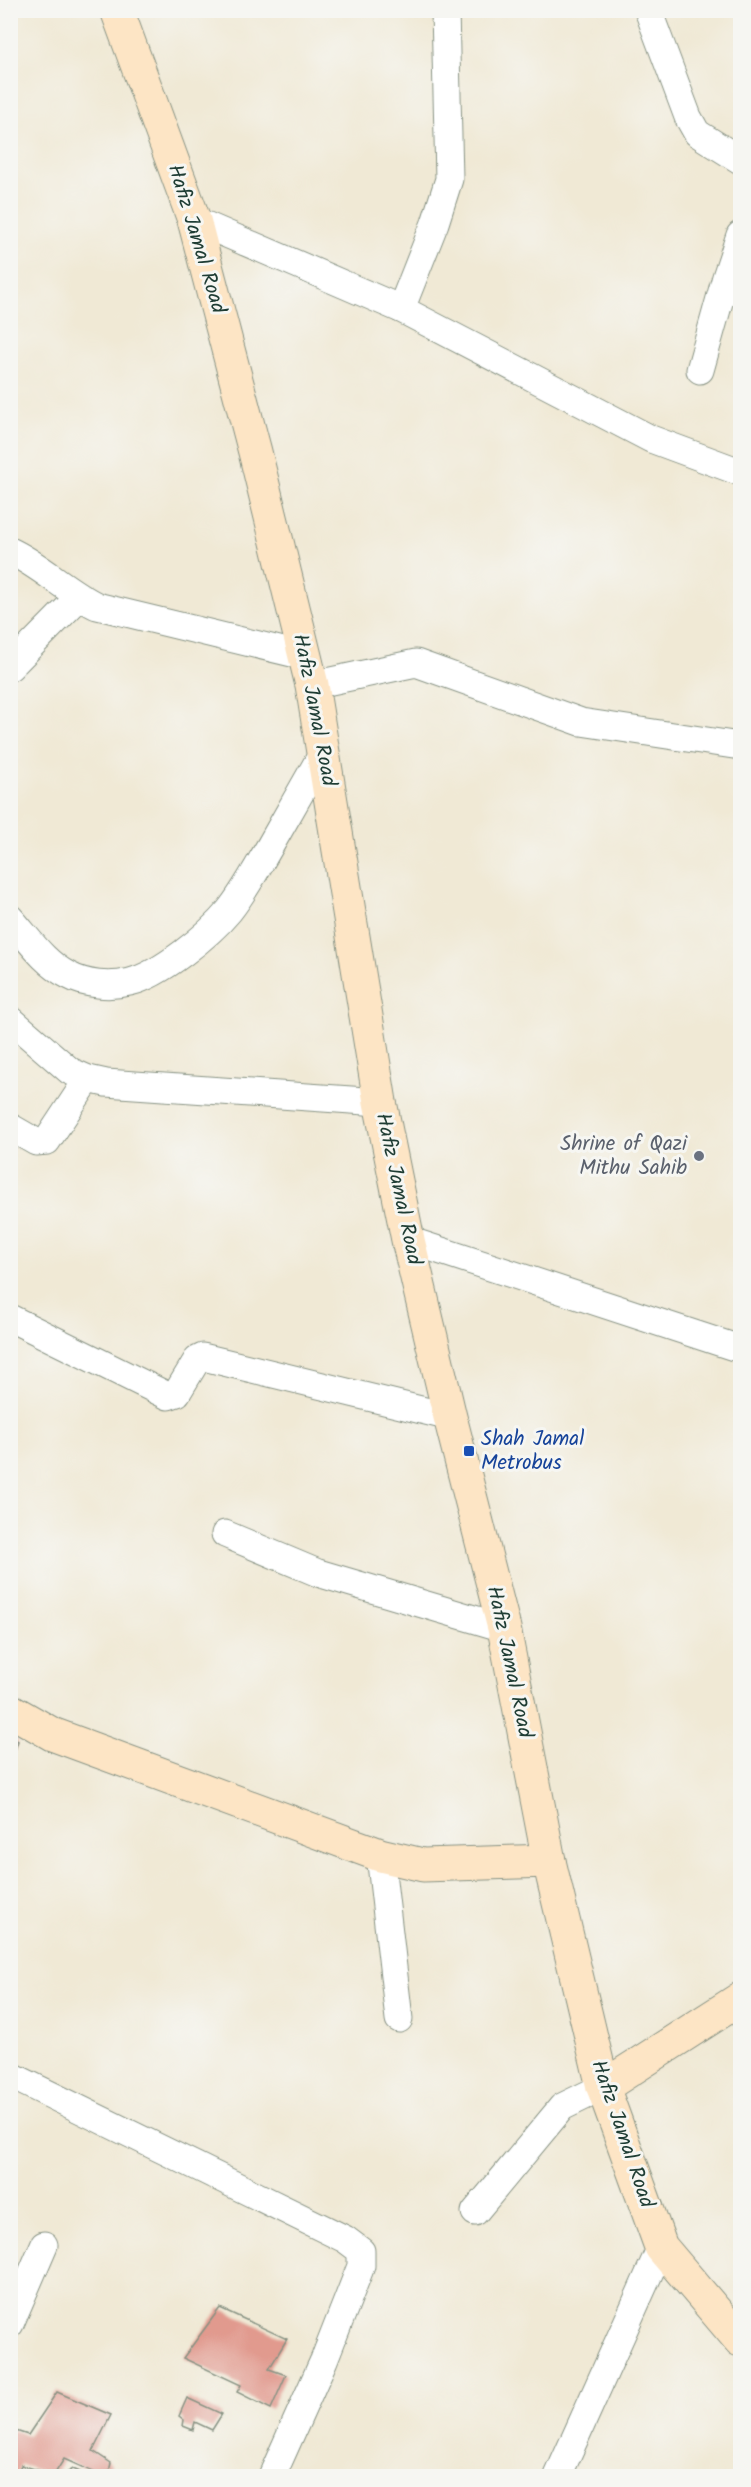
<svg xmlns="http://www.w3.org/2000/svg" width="751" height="2487" font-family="Kalam,sans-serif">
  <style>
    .building { fill: #e19a8e }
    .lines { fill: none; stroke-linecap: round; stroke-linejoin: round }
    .street-casing { stroke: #889384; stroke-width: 29 }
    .secondary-casing { stroke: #889384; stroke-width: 35 }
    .street { stroke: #fff; stroke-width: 27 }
    .secondary { stroke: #fde5c5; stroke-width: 33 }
    .worship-dot { fill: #6b7280; stroke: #f6f6f2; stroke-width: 2 }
    .transit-dot { fill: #1a4fb4; stroke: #f6f6f2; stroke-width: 2 }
    .labels { text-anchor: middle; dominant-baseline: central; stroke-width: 6; stroke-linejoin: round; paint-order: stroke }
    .street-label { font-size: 21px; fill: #1f3d34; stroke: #f6f6f2 }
    .worship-label { font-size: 21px; fill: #5b616d; stroke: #f6f6f2; text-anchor: end }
    .transit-label { font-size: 21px; fill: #164399; stroke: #f6f6f2; text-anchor: start }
  </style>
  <rect width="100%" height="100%" fill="#f6f6f2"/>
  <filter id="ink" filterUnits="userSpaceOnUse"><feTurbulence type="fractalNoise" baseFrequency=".0167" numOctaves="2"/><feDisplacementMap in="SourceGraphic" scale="12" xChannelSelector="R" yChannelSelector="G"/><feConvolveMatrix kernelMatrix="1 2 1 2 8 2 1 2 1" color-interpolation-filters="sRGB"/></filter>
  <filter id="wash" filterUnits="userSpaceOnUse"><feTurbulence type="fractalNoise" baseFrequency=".008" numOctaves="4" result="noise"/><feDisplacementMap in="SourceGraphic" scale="24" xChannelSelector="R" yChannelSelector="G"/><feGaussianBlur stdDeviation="1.35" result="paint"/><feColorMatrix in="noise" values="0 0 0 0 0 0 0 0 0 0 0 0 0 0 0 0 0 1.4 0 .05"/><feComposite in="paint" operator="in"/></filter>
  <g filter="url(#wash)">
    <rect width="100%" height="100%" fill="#f0e9d5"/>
    <g id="blocks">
      <g class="building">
        <path d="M 10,1737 L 18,1741 L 11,1762 L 10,1761 Z"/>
        <path d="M 220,2308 L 287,2339 L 269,2369 L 286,2375 L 271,2409 L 237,2392 L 241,2385 L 183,2358 Z"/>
        <path d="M 57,2392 L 111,2415 L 93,2451 L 111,2463 L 108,2476 L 102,2476 L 64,2459 L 54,2475 L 21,2465 L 16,2476 L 10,2476 L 10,2429 L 28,2435 Z"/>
        <path d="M 187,2398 L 222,2414 L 212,2430 L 195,2422 L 193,2430 L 183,2426 L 184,2420 L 179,2416 Z"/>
        <path d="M 73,2469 L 89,2476 L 61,2476 Z"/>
      </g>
    </g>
  </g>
  <g filter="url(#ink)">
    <use href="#blocks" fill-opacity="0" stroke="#889384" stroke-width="1.5"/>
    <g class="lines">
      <g class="street-casing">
        <g id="street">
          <path d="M 648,10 L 688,117 L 697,133 L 740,160"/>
          <path d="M 194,220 L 401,309 L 651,439 L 740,472"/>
          <path d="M 401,309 L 435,223 L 449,179 L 445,10"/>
          <path d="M 700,370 L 726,277 L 740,235"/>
          <path d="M 10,551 C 42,566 66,591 97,606 L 304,656"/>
          <path d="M 10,667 L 79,597"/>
          <path d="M 312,685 L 416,663 L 581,722 L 740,746"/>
          <path d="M 10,918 C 28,938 44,963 68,975 C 86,985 110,987 130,982 C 160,975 209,935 229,911 C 245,891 257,868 270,846 C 288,814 306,783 324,751"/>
          <path d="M 10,1019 L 70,1071 L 88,1079 L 106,1083 L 380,1102"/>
          <path d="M 10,1127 L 36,1142 L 47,1141 L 88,1079"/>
          <path d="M 408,1240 L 740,1349"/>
          <path d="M 10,1318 L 168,1396 L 177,1393 L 197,1360 L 203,1357 L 450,1417"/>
          <path d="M 225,1534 L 318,1573 L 504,1628"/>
          <path d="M 380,1855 L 399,2019"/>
          <path d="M 10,2075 L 345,2239 L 361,2251 L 361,2266 L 324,2360 L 272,2476"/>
          <path d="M 475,2212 L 562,2107 L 603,2087"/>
          <path d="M 10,2324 L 44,2245"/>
          <path d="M 558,2476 L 661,2247"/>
        </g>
      </g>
      <g class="secondary-casing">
        <g id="secondary">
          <path d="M 117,10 L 194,220 L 255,452 L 312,685 L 380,1102 L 408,1240 L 450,1417 L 504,1628 L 549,1861 L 603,2087 L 661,2247 L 740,2340"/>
          <path d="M 10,1710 L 52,1734 L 380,1855 L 423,1865 L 549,1861"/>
          <path d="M 603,2087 L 740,1999"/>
        </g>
      </g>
      <use href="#street" class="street"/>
      <use href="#secondary" class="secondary"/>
    </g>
  </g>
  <circle class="worship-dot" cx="699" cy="1156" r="6"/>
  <rect class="transit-dot" x="463" y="1445" width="12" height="12" rx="3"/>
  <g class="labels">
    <g class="street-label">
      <text transform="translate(196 239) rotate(73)">Hafiz Jamal Road</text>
      <text transform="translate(314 710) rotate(79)">Hafiz Jamal Road</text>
      <text transform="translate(398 1189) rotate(78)">Hafiz Jamal Road</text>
      <text transform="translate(509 1662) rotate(78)">Hafiz Jamal Road</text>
      <text transform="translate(622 2134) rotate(71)">Hafiz Jamal Road</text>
    </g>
    <g class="worship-label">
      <text x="687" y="1144">Shrine of Qazi<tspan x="687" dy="24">Mithu Sahib</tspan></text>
    </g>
    <g class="transit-label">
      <text x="481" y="1439">Shah Jamal<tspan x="481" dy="24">Metrobus</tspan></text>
    </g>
  </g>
  <rect width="751" height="2487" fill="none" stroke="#f6f6f2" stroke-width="36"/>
</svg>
